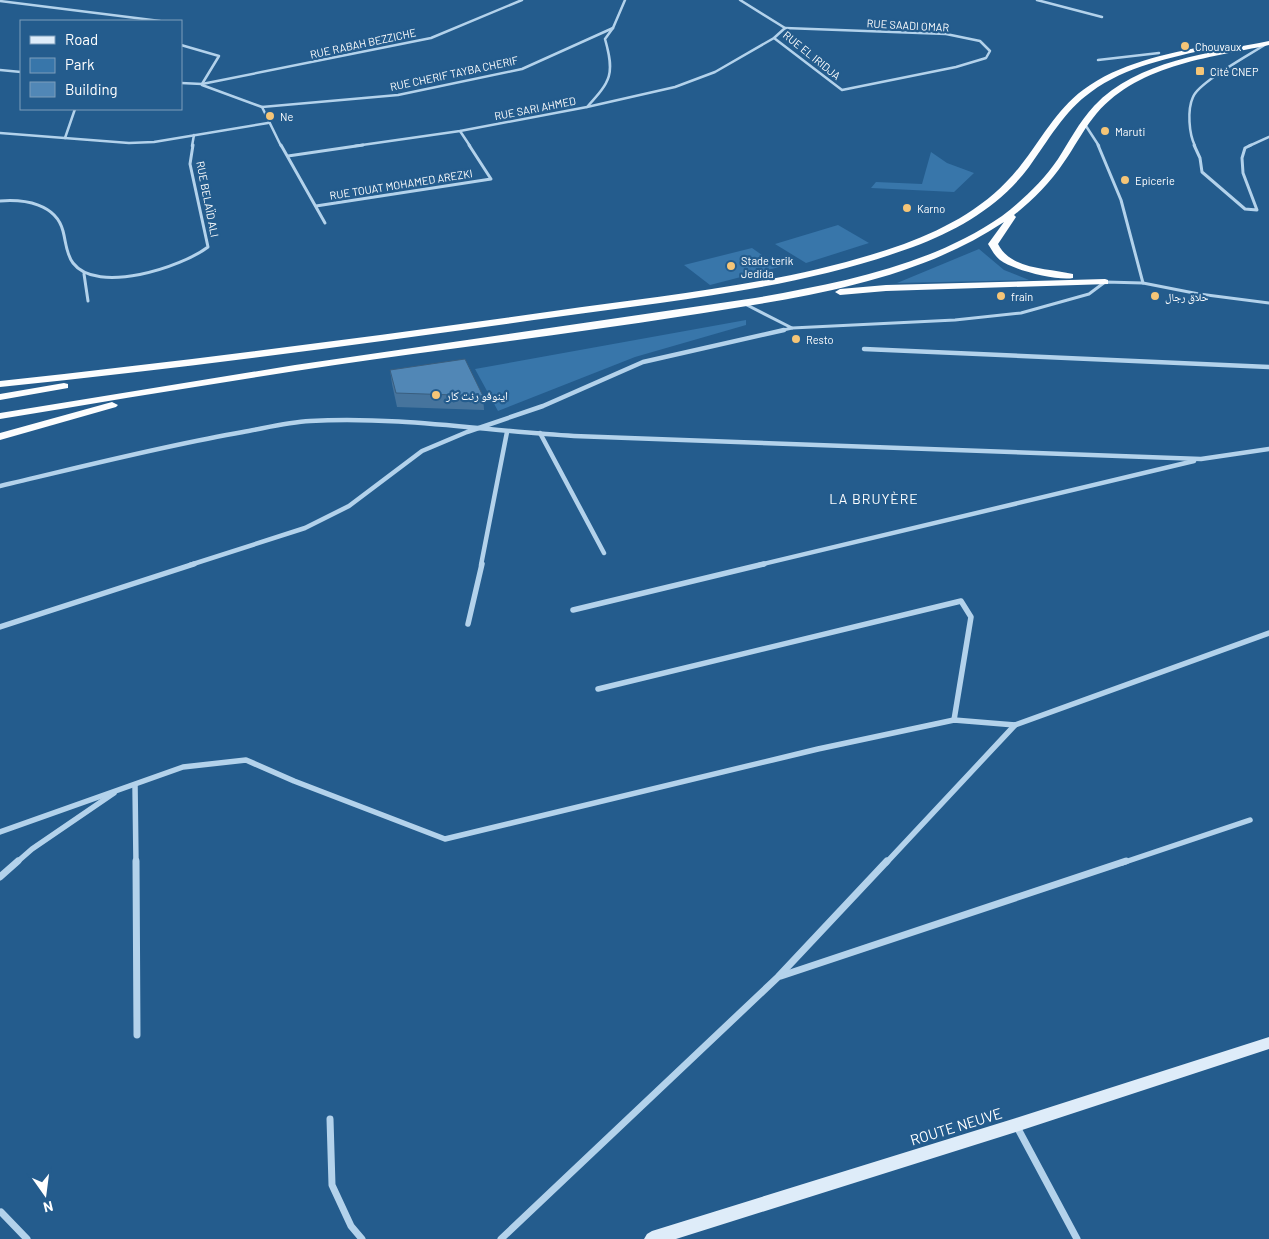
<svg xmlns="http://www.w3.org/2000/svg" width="1269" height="1239" font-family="Barlow,'Noto Naskh Arabic',sans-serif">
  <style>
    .green { fill: #3876aa }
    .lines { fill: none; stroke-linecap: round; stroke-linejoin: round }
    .pedestrian { stroke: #b3d2eb; stroke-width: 2.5 }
    .minor-far4 { stroke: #b3d2eb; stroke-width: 2.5 }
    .minor-far3 { stroke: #b3d2eb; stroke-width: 3 }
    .minor-far2 { stroke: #b3d2eb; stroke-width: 4.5 }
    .minor-far1 { stroke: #b3d2eb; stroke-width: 5.5 }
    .minor { stroke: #b3d2eb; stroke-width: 7 }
    .secondary { fill: #deecf9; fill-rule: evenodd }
    .trunk { fill: #fcfdfe; fill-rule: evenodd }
    .wall { fill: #46749d }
    .building { fill: #5187b6; stroke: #395e7f }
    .poi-dot { fill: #f5c577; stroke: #245c8d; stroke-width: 2 }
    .labels { text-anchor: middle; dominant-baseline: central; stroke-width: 4.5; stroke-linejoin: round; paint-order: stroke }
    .far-street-label { font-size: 11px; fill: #fff; stroke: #245c8d }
    .far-poi-label { font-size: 11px; fill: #fff; stroke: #245c8d; text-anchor: start }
    .poi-label { font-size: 12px; fill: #fff; stroke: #245c8d; text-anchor: start }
    .neighbourhood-label { font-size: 14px; letter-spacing: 1px; fill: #fff; stroke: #245c8d }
    .near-street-label { font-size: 15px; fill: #fff; stroke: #245c8d }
  </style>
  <rect width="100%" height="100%" fill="#245c8d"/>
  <g class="green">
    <path d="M 931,152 L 947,163 L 974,173 L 954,192 L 871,188 L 876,182 L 922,184 Z"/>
    <path d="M 838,225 L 869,243 L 806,263 L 775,244 Z"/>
    <path d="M 752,248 L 779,267 L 710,285 L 684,265 Z"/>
    <path d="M 979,249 L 1004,270 L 1029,280 L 897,283 Z"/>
    <path d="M 746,320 L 746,325 L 635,357 L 498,411 L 475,369 Z"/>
  </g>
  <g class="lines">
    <path class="pedestrian" d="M 1098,60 L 1159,53"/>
    <g class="minor-far4">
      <path d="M 740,0 L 785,28"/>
      <path d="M 1037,0 L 1102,17"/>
      <path d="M 0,1 L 160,21"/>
      <path d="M 785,28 L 946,34 L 980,41 L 990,51 L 986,58 L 956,67 L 842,90 L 774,38 Z"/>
      <path d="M 181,45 L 219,56 L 202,84"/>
      <path d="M 0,70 L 21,72"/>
      <path d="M 181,83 L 202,84 L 431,38 L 522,0"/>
      <path d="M 202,85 L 262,107 L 281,146"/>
      <path d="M 262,107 L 398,95 L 522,69 L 613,28"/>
      <path d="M 587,107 C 611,81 615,74 605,39 L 613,28 L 625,0"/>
      <path d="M 1084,123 L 1099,146"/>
      <path d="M 460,131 L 470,146"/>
      <path d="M 0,133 L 129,143 L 154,142 L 268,123"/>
      <path d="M 65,138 L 75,109"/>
      <path d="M 192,146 L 194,135"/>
      <path d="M 355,146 L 460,131 L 587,107 L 675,87 L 715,72 L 774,38"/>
      <path d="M 1195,146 C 1189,134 1187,110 1193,97 C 1199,82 1251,54 1266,44"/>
      <path d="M 1249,146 L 1269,137"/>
    </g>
    <g class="minor-far3">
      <path d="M 281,145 L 325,223"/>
      <path d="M 1098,145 L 1121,200 L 1143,283"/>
      <path d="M 1194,145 L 1200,158 L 1202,172 L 1245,209 L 1257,210 L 1243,173 L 1242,158 L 1245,148 L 1251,145"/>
      <path d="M 288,156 L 363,145"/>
      <path d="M 0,201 C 25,199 56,204 63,231 C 66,242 66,254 73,263 C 97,295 182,267 208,247 L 190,164 L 193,145"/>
      <path d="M 316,206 L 491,179 L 469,145"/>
      <path d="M 84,274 L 88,301"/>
      <path d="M 743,303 L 792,328 L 779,331"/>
      <path d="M 792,328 L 955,320 L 1021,313 L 1089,294 L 1105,282 L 1143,283 L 1199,294 L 1269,303"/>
    </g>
    <g class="minor-far2">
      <path d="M 864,349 L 1269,367"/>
      <path d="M 540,433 L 604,553"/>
      <path d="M 0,486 C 81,467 162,446 243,432 C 265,428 288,422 310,421 C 399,416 486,431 574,436 L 1201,459 L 1269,449"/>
      <path d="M 190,565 L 305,528 L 349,506 L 422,451 L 467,432 L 543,406 L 643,362 L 784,330"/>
      <path d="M 481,565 L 507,432"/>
      <path d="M 759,565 L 1194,461"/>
    </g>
    <g class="minor-far1">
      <path d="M 573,610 L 764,564"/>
      <path d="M 468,624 L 482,564"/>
      <path d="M 0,627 L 194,564"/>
      <path d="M 598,689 L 961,601 L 971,617 L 954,720"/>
      <path d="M 135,785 L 136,863"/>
      <path d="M 0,832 L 183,767 L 246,760 L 294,781 L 445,839 L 818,749 L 954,720 L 1015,725 L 1269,633"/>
      <path d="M 16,863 L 32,849 L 114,793"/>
      <path d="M 886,863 L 1015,725"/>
      <path d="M 1122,863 L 1250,820"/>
    </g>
    <g class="minor">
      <path d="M 136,861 L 137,1035"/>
      <path d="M 0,877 L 18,861"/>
      <path d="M 781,976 L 1126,861"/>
      <path d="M 330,1119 L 332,1185 L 351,1226 L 362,1239"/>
      <path d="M 1016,1125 L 1077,1239"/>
      <path d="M 1,1212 L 27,1239"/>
      <path d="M 501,1239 L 778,977 L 887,861"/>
    </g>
    <path class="secondary" d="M 1269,1037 L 1269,1049 L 1016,1132 L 676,1239 L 644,1239 L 647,1234 L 652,1231 L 1016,1118 Z"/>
    <g class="trunk">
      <path d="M 1269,41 L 1269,45 C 1208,58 1134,65 1093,118 C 1082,132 1074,148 1064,162 C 1050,183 1033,200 1014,215 L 1016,217 L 998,244 C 1011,270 1048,268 1073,274 L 1073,278 C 1057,281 1013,270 1000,260 C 994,255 992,250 988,244 L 1004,222 C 911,284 792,299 684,316 C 594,330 504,342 413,354 C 275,373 137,396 0,419 L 0,413 L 295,365 L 755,298 C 839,283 930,266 1002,216 C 1023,200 1043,181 1058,159 C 1069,142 1079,122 1094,106 C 1137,60 1211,53 1269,41 Z"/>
      <path d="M 1210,45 L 1212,48 C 1170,58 1126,66 1091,92 C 1064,111 1048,141 1029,167 C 1000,206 958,230 913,247 C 798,289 676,300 556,317 C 371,343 186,368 0,387 L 0,381 C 185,361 370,337 554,311 C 672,294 791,284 904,244 C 950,227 991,204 1021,165 C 1041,140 1056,110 1083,90 C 1119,63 1166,54 1210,45 Z"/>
      <path d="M 1105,279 L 1108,280 L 1108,284 L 886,291 L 840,295 L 835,292 L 840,289 L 886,285 Z"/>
      <path d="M 64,383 L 68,384 L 68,388 L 0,400 L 0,394 Z"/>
      <path d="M 112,402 L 118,405 L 116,407 L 0,440 L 0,433 Z"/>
    </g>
  </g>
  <path class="wall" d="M 390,370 L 483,396 L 484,410 L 397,407 L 392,384 Z"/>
  <path class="building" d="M 465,359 L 483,396 L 396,393 L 390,370 Z"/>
  <g class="poi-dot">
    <circle cx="1185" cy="46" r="5"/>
    <rect x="1195" y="66" width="10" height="10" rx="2.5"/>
    <circle cx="270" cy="116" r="5"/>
    <circle cx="1105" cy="131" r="5"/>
    <circle cx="1125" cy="180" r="5"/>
    <circle cx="907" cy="208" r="5"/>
    <circle cx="731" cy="266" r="5"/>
    <circle cx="1001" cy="296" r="5"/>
    <circle cx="1155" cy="296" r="5"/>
    <circle cx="796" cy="339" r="5"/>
    <circle cx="436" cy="395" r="5"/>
  </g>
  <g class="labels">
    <g class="far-street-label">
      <text transform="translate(908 25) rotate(3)">RUE SAADI OMAR</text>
      <text transform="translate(363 43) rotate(-12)">RUE RABAH BEZZICHE</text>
      <text transform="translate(812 55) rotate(39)">RUE EL IRIDJA</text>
      <text transform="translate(454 73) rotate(-12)">RUE CHERIF TAYBA CHERIF</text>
      <text transform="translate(535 108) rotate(-11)">RUE SARI AHMED</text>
      <text transform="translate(401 184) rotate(-9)">RUE TOUAT MOHAMED AREZKI</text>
      <text transform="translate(208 199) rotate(79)">RUE BELAÏD ALI</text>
    </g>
    <g class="far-poi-label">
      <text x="1195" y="46">Chouvaux</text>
      <text x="1210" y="71">Cité CNEP</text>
      <text x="280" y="116">Ne</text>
      <text x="1115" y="131">Maruti</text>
      <text x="1135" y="180">Epicerie</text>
      <text x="917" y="208">Karno</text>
      <text x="741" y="260">Stade terik<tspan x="741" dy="13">Jedida</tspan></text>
      <text x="1011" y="296">frain</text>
      <text x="1165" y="296">حلاق رجال</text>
      <text x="806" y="339">Resto</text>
    </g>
    <g class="poi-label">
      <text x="446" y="395">اينوفو رنت كار</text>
    </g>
    <g class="neighbourhood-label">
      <text x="874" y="498">LA BRUYÈRE</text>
    </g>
    <g class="near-street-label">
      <text transform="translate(956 1126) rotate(-17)">ROUTE NEUVE</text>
    </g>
  </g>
  <rect x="20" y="20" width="162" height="90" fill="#245c8d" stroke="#7c9dbb"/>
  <rect x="30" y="36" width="25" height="8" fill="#deecf9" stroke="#7c9dbb"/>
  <text x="65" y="45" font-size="15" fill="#ffffff">Road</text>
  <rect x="30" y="58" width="25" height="15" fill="#3876aa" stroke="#7c9dbb"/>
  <text x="65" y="70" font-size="15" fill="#ffffff">Park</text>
  <rect x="30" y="82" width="25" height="15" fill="#5187b6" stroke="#7c9dbb"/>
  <text x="65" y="95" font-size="15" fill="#ffffff">Building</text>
  <g transform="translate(45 1194) rotate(166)" stroke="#245c8d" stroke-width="4" paint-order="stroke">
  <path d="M0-4L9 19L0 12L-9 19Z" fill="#ffffff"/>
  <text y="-8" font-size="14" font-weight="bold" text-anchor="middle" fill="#ffffff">N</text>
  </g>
</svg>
